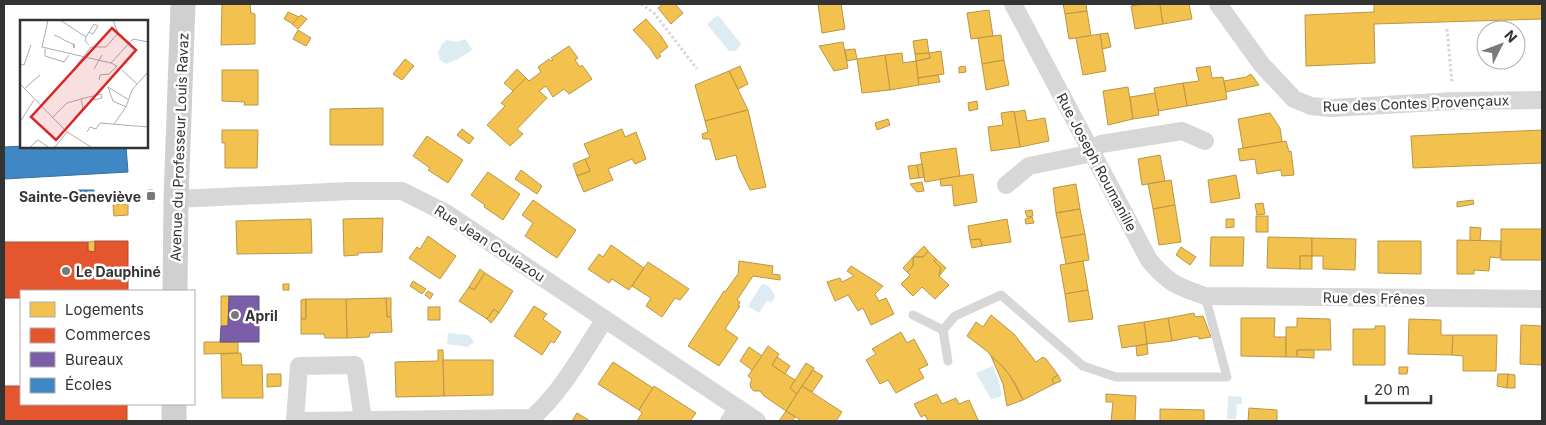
<svg xmlns="http://www.w3.org/2000/svg" width="1546" height="425" font-family="Inter,sans-serif">
  <style>
    .water { fill: #ddebf3 }
    .homes { fill: #f2c14e; stroke: #b99646 }
    .shops { fill: #e4572e; stroke: #af4c30 }
    .offices { fill: #7b5ea7; stroke: #655184 }
    .schools { fill: #3f88c5; stroke: #3b6e99 }
    .lines { fill: none; stroke-linecap: round; stroke-linejoin: round }
    .path { stroke: #d6d6d6; stroke-width: 3; stroke-dasharray: 2.5 2.5; stroke-linecap: butt }
    .lane { stroke: #d7d7d7; stroke-width: 9 }
    .street { stroke: #d7d7d7; stroke-width: 18 }
    .secondary { stroke: #d0d0d0; stroke-width: 25 }
    .poi-dot { fill: #7a7a7a; stroke: #fff; stroke-width: 2 }
    .labels { text-anchor: middle; dominant-baseline: central; stroke-width: 5; stroke-linejoin: round; paint-order: stroke }
    .street-label { font-size: 14px; fill: #333; stroke: #fff }
    .poi-label { font-size: 14px; font-weight: bold; fill: #333; stroke: #fff; text-anchor: start }
    .inset-road { fill: none; stroke: #adadad; stroke-width: 1 }
    .view { fill: #d62828; fill-opacity: 0.15; stroke: #d62828; stroke-width: 2.5 }
    .inset-edge { fill: none; stroke: #333; stroke-width: 2.5 }
  </style>
  <rect width="100%" height="100%" fill="#fff"/>
  <g class="water">
    <path d="M 718,15 L 741,44 L 736,51 L 729,51 L 707,24 Z"/>
    <path d="M 465,39 L 472,49 L 471,51 L 458,59 L 446,64 L 440,60 L 438,53 L 442,44 L 447,40 L 457,42 Z"/>
    <path d="M 762,284 L 769,286 L 775,296 L 772,302 L 767,301 L 759,313 L 748,306 Z"/>
    <path d="M 448,333 L 469,335 L 474,342 L 468,347 L 447,344 Z"/>
    <path d="M 993,366 L 999,382 L 1002,396 L 991,399 L 976,373 Z"/>
    <path d="M 1228,396 L 1242,397 L 1242,404 L 1237,404 L 1236,419 L 1227,419 Z"/>
  </g>
  <g class="homes">
    <path d="M 222,4 L 250,4 L 251,13 L 255,14 L 255,44 L 221,45 Z"/>
    <path d="M 663,4 L 675,4 L 683,13 L 671,24 L 658,8 Z"/>
    <path d="M 818,4 L 841,4 L 845,29 L 822,33 Z"/>
    <path d="M 1063,4 L 1086,4 L 1087,11 L 1065,14 Z"/>
    <path d="M 1142,4 L 1160,4 L 1163,24 L 1135,29 L 1131,6 Z"/>
    <path d="M 1160,4 L 1189,4 L 1192,19 L 1163,24 Z"/>
    <path d="M 1374,4 L 1542,4 L 1542,19 L 1374,24 L 1375,63 L 1306,66 L 1305,15 L 1374,12 Z"/>
    <path d="M 989,10 L 993,36 L 971,39 L 967,13 Z"/>
    <path d="M 1087,11 L 1091,36 L 1069,39 L 1065,14 Z"/>
    <path d="M 288,12 L 299,17 L 293,24 L 284,19 Z"/>
    <path d="M 301,15 L 307,19 L 298,29 L 292,24 Z"/>
    <path d="M 646,19 L 661,36 L 668,47 L 659,54 L 661,56 L 657,59 L 649,47 L 633,30 Z"/>
    <path d="M 298,30 L 311,38 L 306,46 L 293,39 Z"/>
    <path d="M 1108,33 L 1111,47 L 1102,49 L 1100,34 Z"/>
    <path d="M 1100,34 L 1106,71 L 1083,75 L 1076,38 Z"/>
    <path d="M 1001,35 L 1004,60 L 982,64 L 978,38 Z"/>
    <path d="M 927,39 L 929,53 L 915,54 L 913,41 Z"/>
    <path d="M 843,42 L 848,68 L 834,71 L 819,46 Z"/>
    <path d="M 569,46 L 578,58 L 575,60 L 580,67 L 582,65 L 592,79 L 569,94 L 564,89 L 553,97 L 546,86 L 539,91 L 547,98 L 517,129 L 523,134 L 510,146 L 487,125 L 505,106 L 501,103 L 526,78 L 529,81 L 541,72 L 538,67 L 549,59 L 551,61 L 553,60 L 551,58 Z"/>
    <path d="M 855,49 L 857,59 L 847,61 L 845,50 Z"/>
    <path d="M 941,51 L 944,74 L 918,78 L 916,61 L 930,58 L 929,53 Z"/>
    <path d="M 902,53 L 903,63 L 916,61 L 919,85 L 890,90 L 885,55 Z"/>
    <path d="M 929,53 L 930,58 L 916,61 L 915,54 Z"/>
    <path d="M 885,55 L 890,90 L 862,93 L 857,59 Z"/>
    <path d="M 405,59 L 414,66 L 402,80 L 393,74 Z"/>
    <path d="M 1004,60 L 1009,85 L 986,90 L 982,64 Z"/>
    <path d="M 740,66 L 748,84 L 738,89 L 729,71 Z"/>
    <path d="M 965,66 L 966,72 L 959,73 L 959,67 Z"/>
    <path d="M 1210,66 L 1212,78 L 1223,77 L 1227,99 L 1187,106 L 1183,83 L 1199,81 L 1196,68 Z"/>
    <path d="M 517,69 L 526,78 L 513,91 L 504,83 Z"/>
    <path d="M 222,70 L 258,70 L 258,105 L 244,105 L 245,102 L 222,101 Z"/>
    <path d="M 729,71 L 748,110 L 705,121 L 695,85 Z"/>
    <path d="M 1251,74 L 1259,85 L 1226,92 L 1224,81 L 1246,77 Z"/>
    <path d="M 938,75 L 940,82 L 919,85 L 918,78 Z"/>
    <path d="M 1183,83 L 1187,106 L 1158,111 L 1154,88 Z"/>
    <path d="M 1128,87 L 1133,119 L 1108,125 L 1103,91 Z"/>
    <path d="M 1155,93 L 1159,115 L 1133,119 L 1130,97 Z"/>
    <path d="M 977,101 L 978,109 L 969,111 L 968,103 Z"/>
    <path d="M 383,108 L 383,145 L 330,145 L 330,109 Z"/>
    <path d="M 748,110 L 766,187 L 750,190 L 739,167 L 736,155 L 716,160 L 710,139 L 703,139 L 702,134 L 708,132 L 705,121 Z"/>
    <path d="M 1025,110 L 1027,121 L 1045,118 L 1049,141 L 1020,147 L 1014,112 Z"/>
    <path d="M 1014,111 L 1020,147 L 991,151 L 988,127 L 1003,125 L 1001,113 Z"/>
    <path d="M 1270,113 L 1280,128 L 1282,142 L 1243,148 L 1238,119 Z"/>
    <path d="M 888,119 L 890,125 L 877,130 L 875,123 Z"/>
    <path d="M 462,129 L 474,138 L 469,144 L 457,135 Z"/>
    <path d="M 622,129 L 625,137 L 636,132 L 646,159 L 635,164 L 632,159 L 608,169 L 613,180 L 584,192 L 577,176 L 590,171 L 585,159 L 590,157 L 584,144 Z"/>
    <path d="M 222,130 L 258,130 L 257,168 L 225,168 L 225,143 L 222,143 Z"/>
    <path d="M 1542,130 L 1542,163 L 1413,168 L 1411,136 Z"/>
    <path d="M 427,136 L 463,160 L 448,183 L 428,170 L 430,168 L 413,156 Z"/>
    <path d="M 1286,141 L 1289,152 L 1291,151 L 1294,175 L 1282,176 L 1281,170 L 1257,174 L 1255,159 L 1240,161 L 1238,149 Z"/>
    <path d="M 956,148 L 960,176 L 925,182 L 920,153 Z"/>
    <path d="M 1160,155 L 1165,181 L 1142,185 L 1138,159 Z"/>
    <path d="M 585,159 L 590,171 L 577,176 L 573,164 Z"/>
    <path d="M 922,164 L 924,177 L 919,178 L 917,165 Z"/>
    <path d="M 917,165 L 919,178 L 910,179 L 908,166 Z"/>
    <path d="M 521,170 L 542,186 L 537,194 L 515,179 Z"/>
    <path d="M 488,172 L 520,194 L 503,220 L 484,207 L 485,205 L 471,195 Z"/>
    <path d="M 973,174 L 977,202 L 954,206 L 952,185 L 941,186 L 940,179 Z"/>
    <path d="M 1236,175 L 1240,198 L 1211,203 L 1208,180 Z"/>
    <path d="M 1171,180 L 1175,205 L 1153,209 L 1148,184 Z"/>
    <path d="M 922,182 L 924,191 L 917,192 L 910,184 Z"/>
    <path d="M 1076,184 L 1080,209 L 1056,213 L 1053,188 Z"/>
    <path d="M 148,190 L 153,190 L 153,202 L 148,201 Z"/>
    <path d="M 533,200 L 576,230 L 557,258 L 525,236 L 533,223 L 522,215 Z"/>
    <path d="M 1473,200 L 1474,204 L 1457,207 L 1457,202 Z"/>
    <path d="M 1263,203 L 1265,214 L 1257,215 L 1255,204 Z"/>
    <path d="M 128,204 L 128,215 L 114,216 L 113,205 Z"/>
    <path d="M 1175,205 L 1181,242 L 1159,245 L 1153,209 Z"/>
    <path d="M 1080,209 L 1085,234 L 1061,238 L 1056,213 Z"/>
    <path d="M 1032,210 L 1033,216 L 1027,217 L 1025,211 Z"/>
    <rect x="1256" y="216" width="12" height="16"/>
    <path d="M 1032,217 L 1034,223 L 1026,224 L 1025,219 Z"/>
    <path d="M 383,218 L 382,252 L 358,253 L 358,255 L 344,256 L 343,219 Z"/>
    <path d="M 311,219 L 312,253 L 237,254 L 236,221 Z"/>
    <path d="M 1007,219 L 1011,242 L 982,246 L 980,239 L 970,240 L 968,226 Z"/>
    <path d="M 1226,219 L 1234,219 L 1234,227 L 1226,228 Z"/>
    <path d="M 1470,227 L 1481,228 L 1480,241 L 1470,241 Z"/>
    <rect x="1501" y="229" width="41" height="31"/>
    <path d="M 1085,234 L 1089,260 L 1066,264 L 1061,238 Z"/>
    <path d="M 428,236 L 456,256 L 440,279 L 409,258 L 417,247 L 420,249 Z"/>
    <path d="M 1211,237 L 1244,237 L 1243,266 L 1210,266 Z"/>
    <path d="M 1268,237 L 1312,238 L 1312,256 L 1300,256 L 1300,269 L 1267,268 Z"/>
    <path d="M 1312,238 L 1356,239 L 1355,270 L 1323,269 L 1323,256 L 1312,256 Z"/>
    <path d="M 980,239 L 982,246 L 972,248 L 970,240 Z"/>
    <path d="M 1457,240 L 1501,241 L 1500,258 L 1490,257 L 1489,271 L 1474,270 L 1474,274 L 1457,274 Z"/>
    <path d="M 95,241 L 95,252 L 88,251 L 88,242 Z"/>
    <path d="M 1378,241 L 1421,241 L 1421,274 L 1378,273 Z"/>
    <path d="M 611,245 L 644,268 L 629,290 L 612,279 L 609,283 L 588,269 L 599,254 L 603,257 Z"/>
    <path d="M 924,246 L 928,251 L 923,257 L 913,257 Z"/>
    <path d="M 1181,247 L 1196,257 L 1190,265 L 1176,255 Z"/>
    <path d="M 928,251 L 936,259 L 934,261 L 941,268 L 939,276 L 949,285 L 935,299 L 922,287 L 913,296 L 901,284 L 910,275 L 907,272 L 913,266 L 913,257 L 923,257 Z"/>
    <rect x="1300" y="256" width="12" height="13"/>
    <path d="M 913,257 L 913,266 L 907,272 L 903,268 Z"/>
    <path d="M 936,259 L 946,268 L 939,276 L 941,268 L 934,261 Z"/>
    <path d="M 739,261 L 773,266 L 772,274 L 780,275 L 780,280 L 753,276 L 737,300 L 740,302 L 738,306 L 740,306 L 725,329 L 738,338 L 719,366 L 688,346 L 724,291 L 725,292 L 738,274 Z"/>
    <path d="M 1083,261 L 1088,290 L 1065,294 L 1060,265 Z"/>
    <path d="M 648,262 L 689,289 L 680,300 L 675,298 L 662,317 L 646,306 L 651,298 L 632,286 Z"/>
    <path d="M 851,266 L 883,286 L 875,294 L 879,301 L 886,298 L 894,314 L 871,325 L 863,308 L 858,311 L 848,295 L 835,301 L 827,282 L 840,278 L 842,282 L 854,276 L 847,271 Z"/>
    <path d="M 480,269 L 485,273 L 474,290 L 469,287 Z"/>
    <path d="M 485,273 L 513,291 L 499,313 L 494,309 L 487,319 L 459,301 L 469,287 L 474,290 Z"/>
    <path d="M 413,281 L 426,289 L 422,294 L 410,286 Z"/>
    <rect x="283" y="284" width="6" height="6"/>
    <path d="M 1088,290 L 1093,319 L 1069,322 L 1065,294 Z"/>
    <path d="M 428,291 L 433,294 L 430,299 L 425,295 Z"/>
    <path d="M 221,296 L 229,296 L 228,326 L 221,326 Z"/>
    <path d="M 386,298 L 391,298 L 391,317 L 387,317 Z"/>
    <path d="M 386,298 L 387,317 L 391,317 L 392,332 L 370,333 L 369,337 L 347,338 L 346,299 Z"/>
    <path d="M 306,299 L 306,319 L 301,319 L 301,300 Z"/>
    <path d="M 306,299 L 346,299 L 347,338 L 325,338 L 324,334 L 301,334 L 301,319 L 306,319 Z"/>
    <path d="M 534,306 L 547,314 L 543,319 L 561,332 L 554,343 L 551,341 L 542,355 L 514,336 Z"/>
    <rect x="428" y="307" width="12" height="13"/>
    <path d="M 494,309 L 499,313 L 491,323 L 487,319 Z"/>
    <path d="M 1194,313 L 1195,317 L 1203,316 L 1211,337 L 1199,339 L 1198,336 L 1172,341 L 1168,318 Z"/>
    <path d="M 991,315 L 1014,334 L 1036,362 L 1043,357 L 1046,359 L 1058,375 L 1052,379 L 1054,384 L 1023,400 L 1015,383 L 1004,368 L 991,356 L 988,352 L 967,336 L 976,322 L 983,327 Z"/>
    <path d="M 1168,318 L 1172,341 L 1147,344 L 1144,322 Z"/>
    <path d="M 1241,318 L 1275,318 L 1274,337 L 1286,337 L 1286,357 L 1241,356 Z"/>
    <path d="M 1297,318 L 1330,319 L 1331,350 L 1297,350 L 1297,357 L 1286,357 L 1286,327 L 1297,327 Z"/>
    <path d="M 1409,319 L 1441,320 L 1441,335 L 1453,335 L 1452,355 L 1408,354 Z"/>
    <path d="M 1144,322 L 1147,344 L 1122,348 L 1118,326 Z"/>
    <path d="M 1521,325 L 1542,326 L 1542,365 L 1520,364 Z"/>
    <path d="M 1375,326 L 1385,326 L 1385,365 L 1353,365 L 1353,329 L 1375,329 Z"/>
    <path d="M 901,332 L 907,343 L 914,339 L 928,365 L 919,369 L 924,378 L 896,393 L 888,380 L 880,384 L 866,360 L 876,354 L 872,349 Z"/>
    <path d="M 1453,335 L 1497,335 L 1496,371 L 1463,371 L 1463,356 L 1452,355 Z"/>
    <path d="M 204,342 L 238,342 L 238,353 L 204,354 Z"/>
    <path d="M 1147,344 L 1148,354 L 1137,356 L 1136,346 Z"/>
    <path d="M 768,346 L 779,354 L 772,365 L 795,380 L 790,388 L 797,394 L 786,411 L 764,396 L 760,391 L 754,391 L 751,388 L 750,384 L 752,379 L 748,376 Z"/>
    <path d="M 749,347 L 762,356 L 752,370 L 740,361 Z"/>
    <path d="M 438,350 L 443,350 L 444,396 L 396,397 L 395,362 L 438,361 Z"/>
    <path d="M 1297,350 L 1314,350 L 1314,358 L 1297,357 Z"/>
    <path d="M 241,353 L 242,365 L 262,365 L 263,398 L 222,398 L 221,354 Z"/>
    <path d="M 991,356 L 998,362 L 1009,374 L 1023,400 L 1007,406 L 1003,384 Z"/>
    <path d="M 777,357 L 790,366 L 785,374 L 772,365 Z"/>
    <path d="M 443,360 L 493,360 L 493,395 L 444,396 Z"/>
    <path d="M 613,362 L 653,388 L 639,410 L 598,384 Z"/>
    <path d="M 806,363 L 814,368 L 797,394 L 790,388 Z"/>
    <path d="M 1399,367 L 1408,367 L 1407,374 L 1399,374 Z"/>
    <path d="M 813,370 L 823,376 L 812,392 L 802,386 Z"/>
    <path d="M 267,374 L 281,374 L 281,386 L 267,387 Z"/>
    <path d="M 1498,374 L 1508,374 L 1507,388 L 1497,386 Z"/>
    <path d="M 1508,374 L 1515,375 L 1515,388 L 1507,388 Z"/>
    <path d="M 1058,375 L 1061,381 L 1054,384 L 1052,379 Z"/>
    <path d="M 654,386 L 696,413 L 690,421 L 637,421 L 642,413 L 639,410 Z"/>
    <path d="M 802,386 L 842,412 L 836,421 L 802,421 L 786,411 Z"/>
    <path d="M 937,394 L 942,404 L 956,398 L 959,404 L 969,400 L 978,420 L 975,421 L 928,421 L 925,415 L 921,417 L 914,404 Z"/>
    <path d="M 1106,394 L 1136,396 L 1135,421 L 1111,421 L 1113,402 L 1106,402 Z"/>
    <path d="M 1249,408 L 1277,410 L 1277,421 L 1248,421 Z"/>
    <path d="M 1160,409 L 1204,410 L 1204,421 L 1160,421 Z"/>
    <path d="M 786,411 L 795,417 L 792,421 L 779,421 Z"/>
    <path d="M 577,413 L 590,421 L 572,421 Z"/>
  </g>
  <g class="shops">
    <path d="M 4,240 L 5,242 L 88,242 L 88,251 L 95,252 L 95,241 L 128,241 L 128,291 L 21,291 L 21,298 L 5,298 L 4,301 Z"/>
    <path d="M 4,383 L 4,386 L 21,386 L 21,404 L 127,404 L 127,421 L 4,421 Z"/>
  </g>
  <path class="offices" d="M 229,296 L 259,296 L 259,342 L 220,342 L 221,326 L 228,326 Z"/>
  <g class="schools">
    <path d="M 24,146 L 126,146 L 128,172 L 4,179 L 4,147 Z"/>
    <path d="M 72,190 L 94,190 L 94,200 L 73,201 Z"/>
  </g>
  <g class="lines">
    <g class="path">
      <path d="M 641,4 L 654,13 L 697,69"/>
      <path d="M 1447,29 L 1452,83"/>
    </g>
    <g class="lane">
      <path d="M 913,315 L 943,330 L 948,361"/>
      <path d="M 943,330 L 955,316 L 1001,295 L 1083,366 L 1116,377 L 1227,377 L 1205,296"/>
    </g>
    <g class="street">
      <path d="M 1013,4 L 1149,260 C 1169,284 1177,286 1205,296 L 1542,299"/>
      <path d="M 1218,4 L 1262,65 L 1294,99 L 1311,106 L 1332,108 L 1454,101 L 1542,100"/>
      <path d="M 1006,185 L 1029,166 L 1083,155 L 1101,144 L 1182,131 L 1205,141"/>
      <path d="M 176,199 L 351,191 L 402,191 L 446,213 L 757,421"/>
      <path d="M 295,421 L 299,366 L 355,365 L 363,420"/>
      <path d="M 302,421 L 532,418 C 561,393 584,351 605,319"/>
      <path d="M 729,421 L 738,408"/>
    </g>
    <g class="secondary">
      <path d="M 175,291 L 176,199 L 183,4"/>
      <path d="M 174,404 L 174,421"/>
    </g>
  </g>
  <g class="poi-dot">
    <rect x="146" y="191" width="10" height="10" rx="2.5"/>
    <circle cx="66" cy="271" r="5"/>
    <circle cx="235" cy="315" r="5"/>
  </g>
  <g class="labels">
    <g class="street-label">
      <text transform="translate(1416 103) rotate(-2)">Rue des Contes Provençaux</text>
      <text transform="translate(179 147) rotate(-88)">Avenue du Professeur Louis Ravaz</text>
      <text transform="translate(1097 162) rotate(62)">Rue Joseph Roumanille</text>
      <text transform="translate(490 243) rotate(33)">Rue Jean Coulazou</text>
      <text transform="translate(1374 298) rotate(1)">Rue des Frênes</text>
    </g>
    <g class="poi-label">
      <text x="141" y="196" text-anchor="end">Sainte-Geneviève</text>
      <text x="76" y="271">Le Dauphiné</text>
      <text x="245" y="315">April</text>
    </g>
  </g>
  <g transform="translate(20 20)">
    <rect width="128" height="128" fill="#fff"/>
    <path class="inset-road" d="M 28,0 L 22,27 L 91,43M 40,0 L 66,17M 69,12 L 73,14 L 78,6 L 74,4 L 66,17 L 65,21 L 69,25M 34,15 L 39,17 L 44,20 L 53,24 L 55,25 L 54,28 L 53,24M 25,29 L 25,36 L 44,42 L 49,35M 91,43 L 113,19 L 128,22M 0,44 L 4,45 L 11,25M 56,46 L 71,27 L 86,27 L 98,13 L 93,0M 74,49 L 82,35M 102,50 L 117,64M 79,60 L 80,55 L 89,54 L 97,46 L 91,43M 0,64 L 47,112 L 71,127M 88,67 L 93,81 L 106,87M 88,67 L 109,80M 4,69 L 20,55M 32,98 L 47,83 L 61,79 L 81,74 L 82,78 L 74,80 L 73,76M 0,102 L 14,80M 94,104 L 106,87 L 112,70 L 128,52M 45,110 L 63,88 L 61,79M 67,112 L 70,107 L 76,109 L 80,103 L 128,107M 10,127 L 18,120 L 28,127M 35,127 L 47,112"/>
    <path class="view" d="M 92,8 L 116,30 L 36,120 L 11,97 Z"/>
    <rect width="128" height="128" class="inset-edge"/>
  </g>
  <rect width="1546" height="425" fill="none" stroke="#333333" stroke-width="10"/>
  <rect x="20" y="290" width="175" height="115" fill="#ffffff" stroke="#adadad"/>
  <rect x="30" y="302" width="25" height="15" fill="#f2c14e" stroke="#adadad"/>
  <text x="65" y="315" font-size="15" fill="#333333">Logements</text>
  <rect x="30" y="328" width="25" height="15" fill="#e4572e" stroke="#adadad"/>
  <text x="65" y="340" font-size="15" fill="#333333">Commerces</text>
  <rect x="30" y="352" width="25" height="15" fill="#7b5ea7" stroke="#adadad"/>
  <text x="65" y="365" font-size="15" fill="#333333">Bureaux</text>
  <rect x="30" y="378" width="25" height="15" fill="#3f88c5" stroke="#adadad"/>
  <text x="65" y="390" font-size="15" fill="#333333">Écoles</text>
  <g transform="translate(1501 45) rotate(48)"><circle r="24" fill="#ffffff" stroke="#adadad"/>
  <path d="M0-4L9 19L0 12L-9 19Z" fill="#7a7a7a"/>
  <text y="-8" font-size="14" font-weight="bold" text-anchor="middle" fill="#333333">N</text>
  </g>
  <path d="M1366 395v8h65v-8" fill="none" stroke="#333333" stroke-width="2.5"/>
  <text x="1374" y="395" font-size="15" fill="#333333" stroke="#ffffff" stroke-width="4" paint-order="stroke">20 m</text>
</svg>
